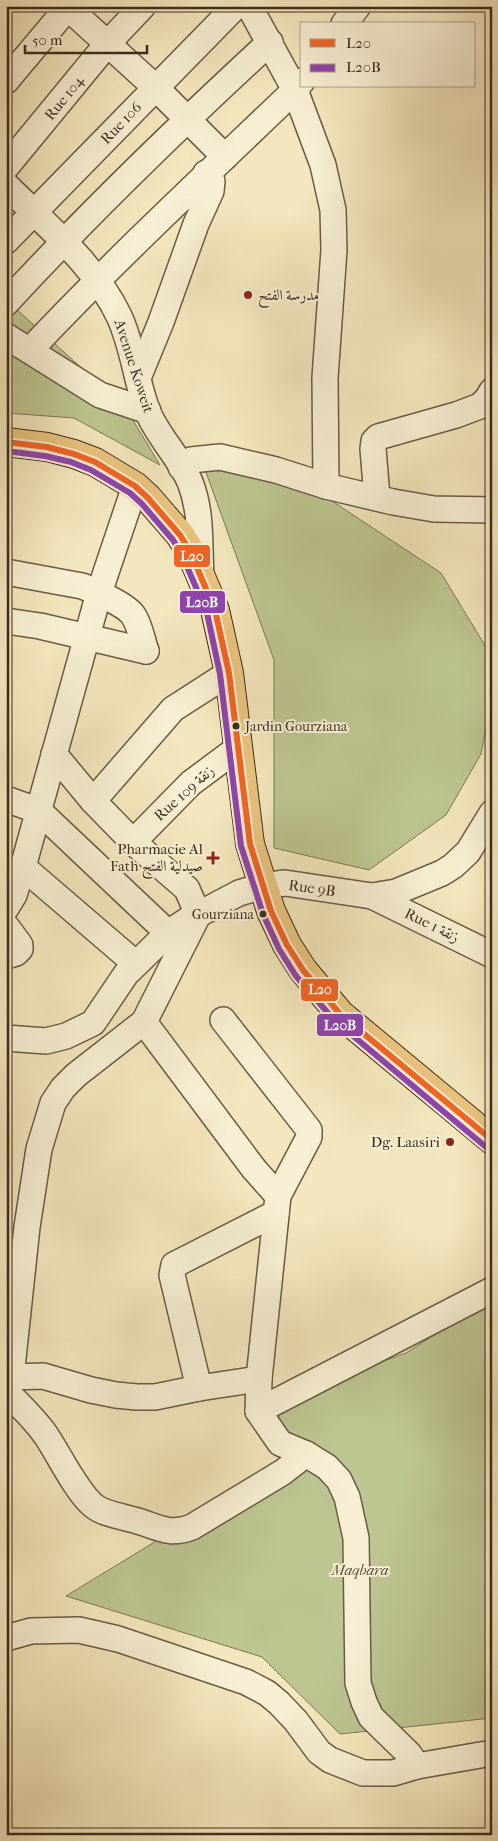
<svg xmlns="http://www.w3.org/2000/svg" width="498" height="1841" font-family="'IM FELL French Canon',Amiri,serif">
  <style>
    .green { fill: #bdc590; stroke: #7c7856 }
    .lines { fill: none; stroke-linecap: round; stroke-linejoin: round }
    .minor-casing { stroke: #6a5b45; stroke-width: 28 }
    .major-casing { stroke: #3c2c1d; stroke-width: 30 }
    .minor { stroke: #f8efd4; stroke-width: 25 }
    .major { stroke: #eac47e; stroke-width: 28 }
    .bus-1-casing { stroke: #f8efd4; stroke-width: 10 }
    .bus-2-casing { stroke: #f8efd4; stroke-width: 10 }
    .bus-1 { stroke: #f26522; stroke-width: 6 }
    .bus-2 { stroke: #8e44ad; stroke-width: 6 }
    .poi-dot { fill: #8f2418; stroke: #f8efd4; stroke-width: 2 }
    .bus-dot { fill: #3c2c1d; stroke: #f8efd4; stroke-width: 2 }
    .labels { text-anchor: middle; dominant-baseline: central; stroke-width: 4; stroke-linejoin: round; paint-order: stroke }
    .bus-label { font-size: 14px; fill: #3c2c1d; stroke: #f8efd4; text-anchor: start }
    .street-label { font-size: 15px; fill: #3c2c1d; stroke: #f8efd4 }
    .poi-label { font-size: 15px; fill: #3c2c1d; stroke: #f8efd4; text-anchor: end }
    .park-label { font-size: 15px; font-style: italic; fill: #5c523a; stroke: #f8efd4 }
    .line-badge { stroke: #f8efd4; stroke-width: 2 }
    .badge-label { font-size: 14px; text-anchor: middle; font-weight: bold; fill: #fff }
  </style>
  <rect width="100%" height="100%" fill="#f4e7bd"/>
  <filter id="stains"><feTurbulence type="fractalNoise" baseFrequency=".004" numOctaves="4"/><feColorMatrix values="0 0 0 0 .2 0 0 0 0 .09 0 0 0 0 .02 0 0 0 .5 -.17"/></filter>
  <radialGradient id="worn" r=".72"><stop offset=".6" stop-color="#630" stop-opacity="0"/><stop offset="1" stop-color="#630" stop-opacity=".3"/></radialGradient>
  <g class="green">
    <path d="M 6,300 L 125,407 L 160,465 L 74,418 L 6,413 Z"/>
    <path d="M 203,464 L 279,466 L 441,573 L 492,657 L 492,697 L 481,754 L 446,815 L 369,870 L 274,848 L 274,660 Z"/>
    <path d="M 492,1298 L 492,1718 L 340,1734 L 262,1657 L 66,1596 L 294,1457 L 273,1401 L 406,1353 Z"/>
  </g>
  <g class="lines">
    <g class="minor-casing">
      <g id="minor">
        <path d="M 66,6 L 155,87 L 225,157"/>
        <path d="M 249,6 L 295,90 L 323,165 L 333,210 L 334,250 L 325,378 L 326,486"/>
        <path d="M 344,24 L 358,6"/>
        <path d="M 6,81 L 69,6"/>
        <path d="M 6,167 L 108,43 L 143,6"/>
        <path d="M 6,185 C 46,225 94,264 119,316 C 133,346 136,380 147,410 C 157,436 179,456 190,482 C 202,512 199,543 201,575"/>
        <path d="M 6,241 L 236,6"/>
        <path d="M 6,303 C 90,212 179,126 270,42"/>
        <path d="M 6,336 L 100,395 L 148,411"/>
        <path d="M 30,350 C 115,260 205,176 295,90 L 302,81"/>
        <path d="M 138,378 L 161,322 L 196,224 L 211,191 L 212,181 L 206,173"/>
        <path d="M 181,467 L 191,460 L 220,457 L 276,470 L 326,486 L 393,502 L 434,509 L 492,510"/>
        <path d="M 377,497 L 373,449 L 374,441 L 378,437 L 456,415 L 480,406 L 487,399 L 492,391"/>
        <path d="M 6,572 L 82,586 C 93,590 126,605 133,615 C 140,625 142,640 146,651"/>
        <path d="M 6,621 L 40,626 L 146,651"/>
        <path d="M 6,799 L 39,811 L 168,933"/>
        <path d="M 93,801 L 173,709 L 229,673"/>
        <path d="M 133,842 L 191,783 L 238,748"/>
        <path d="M 23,867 L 136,964"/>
        <path d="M 372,896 L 492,955"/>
        <path d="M 6,908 L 14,895 L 23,867 L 99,593 L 135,486"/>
        <path d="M 6,926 L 20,945 L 20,949 L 16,953 L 6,956"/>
        <path d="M 223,1020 L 309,1130 L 309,1137 L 278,1196"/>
        <path d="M 144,1022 L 254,1169 L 278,1196 L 259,1379 L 258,1411 L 280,1443 L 306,1454 L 327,1467 L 339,1480 L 347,1497 L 356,1538 L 358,1683 L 364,1702 L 371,1717 L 409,1754 L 417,1766"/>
        <path d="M 6,1038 L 46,1041 L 66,1036 L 93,1023 L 126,974 L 168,933 L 188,920 L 239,893 L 262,886 L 285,883 L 372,896 L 396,892 L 442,873 L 453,866 L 468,852 L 492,813"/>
        <path d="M 11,1377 L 43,1376 L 91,1390 L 116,1395 L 137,1397 L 155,1397 L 199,1388 L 259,1379"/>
        <path d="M 6,1387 L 11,1377 L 27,1227 L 39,1149 L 53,1103 L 63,1088 L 76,1075 L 144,1022 L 198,915 L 187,889 L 133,842 L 93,801 L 54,754"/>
        <path d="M 199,1388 L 172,1275 L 174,1265 L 276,1213"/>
        <path d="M 6,1391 C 20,1406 36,1420 47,1437 C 59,1455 78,1494 94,1506 C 105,1515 127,1517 141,1522 C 162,1529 171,1535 192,1527 L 283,1472 L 306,1454"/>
        <path d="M 258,1411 L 492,1290"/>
        <path d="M 6,1638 L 31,1631 L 79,1630 L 118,1639 L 246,1682 L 267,1693 L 279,1703 L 296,1721 L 319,1752 L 330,1760 L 363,1773 L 393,1773 L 417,1766 L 492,1753"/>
      </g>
    </g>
    <g class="major-casing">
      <path id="major" d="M 6,442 L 47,447 L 74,454 L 95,462 L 135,486 L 148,498 L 180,535 L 190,551 L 215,610 L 229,673 L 250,844 L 271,911 L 287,945 L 303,970 L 340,1014 L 492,1140"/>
    </g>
    <use href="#minor" class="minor"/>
    <use href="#major" class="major"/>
    <g class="bus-1-casing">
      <path id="bus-1" d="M 6,442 L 47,447 L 74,454 L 95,462 L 135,486 L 148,498 L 180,535 L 190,551 L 215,610 L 229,673 L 250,844 L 271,911 L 287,945 L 303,970 L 340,1014 L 492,1140"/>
    </g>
    <g class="bus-2-casing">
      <path id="bus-2" d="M 6,451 L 45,456 L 71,462 L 91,470 L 130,493 L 142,504 L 173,540 L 182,555 L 207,613 L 220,674 L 241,846 L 263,914 L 279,949 L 296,976 L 334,1020 L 486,1147"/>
    </g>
    <use href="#bus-1" class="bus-1"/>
    <use href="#bus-2" class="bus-2"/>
  </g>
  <g class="poi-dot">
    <circle cx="248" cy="295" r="5"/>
    <path d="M210.5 850.5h5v5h5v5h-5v5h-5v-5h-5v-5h5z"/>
    <circle cx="450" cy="1142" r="5"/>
  </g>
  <g class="bus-dot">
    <circle cx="236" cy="726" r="4.5"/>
    <circle cx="263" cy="914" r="4.5"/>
  </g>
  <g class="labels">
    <g class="bus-label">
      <text x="245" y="726">Jardin Gourziana</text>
      <text x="254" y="914" text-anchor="end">Gourziana</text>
    </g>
    <g class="street-label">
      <text transform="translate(64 98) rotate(-51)">Rue 104</text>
      <text transform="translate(121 123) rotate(-46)">Rue 106</text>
      <text transform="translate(134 366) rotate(72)">Avenue Koweit</text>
      <text transform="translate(184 793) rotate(-42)">Rue 109 زنقة</text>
      <text transform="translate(312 888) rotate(8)">Rue 9B</text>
      <text transform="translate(432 925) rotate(26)">Rue 1 زنقة</text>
    </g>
    <g class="poi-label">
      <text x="258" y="295" text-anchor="start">مدرسة الفتح</text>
      <text x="203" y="849">Pharmacie Al<tspan x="203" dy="17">Fath صيدلية الفتح</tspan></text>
      <text x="440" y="1142">Dg. Laasiri</text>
    </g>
    <g class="park-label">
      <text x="360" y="1570">Maqbara</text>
    </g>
  </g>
  <g class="line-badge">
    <rect x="173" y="544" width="38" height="24" rx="5" fill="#f26522"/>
    <rect x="179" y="590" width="47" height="24" rx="5" fill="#8e44ad"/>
    <rect x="300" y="978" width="39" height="24" rx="5" fill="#f26522"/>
    <rect x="316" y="1013" width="48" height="24" rx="5" fill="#8e44ad"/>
  </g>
  <g class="badge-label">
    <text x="192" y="561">L20</text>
    <text x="202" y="607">L20B</text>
    <text x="320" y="994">L20</text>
    <text x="340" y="1030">L20B</text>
  </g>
  <rect width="498" height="1841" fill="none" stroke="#f4e7bd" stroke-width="25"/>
  <rect x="8" y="8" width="483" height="1826" fill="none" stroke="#3c2c1d" stroke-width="2.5"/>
  <rect x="12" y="12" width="473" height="1816" fill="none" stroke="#3c2c1d"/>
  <rect x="300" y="22" width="175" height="65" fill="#f8efd4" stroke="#ada18b"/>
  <rect x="310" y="39" width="25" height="8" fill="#f26522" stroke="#ada18b"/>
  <text x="346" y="48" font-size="15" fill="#3c2c1d">L20</text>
  <rect x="310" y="64" width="25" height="8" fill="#8e44ad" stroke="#ada18b"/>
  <text x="346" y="72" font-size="15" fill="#3c2c1d">L20B</text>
  <path d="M25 45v8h122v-8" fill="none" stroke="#3c2c1d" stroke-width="2.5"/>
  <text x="32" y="45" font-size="15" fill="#3c2c1d" stroke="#f8efd4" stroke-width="4" paint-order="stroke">50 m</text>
  <rect width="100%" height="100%" filter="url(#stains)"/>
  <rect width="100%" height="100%" fill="url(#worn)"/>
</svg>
